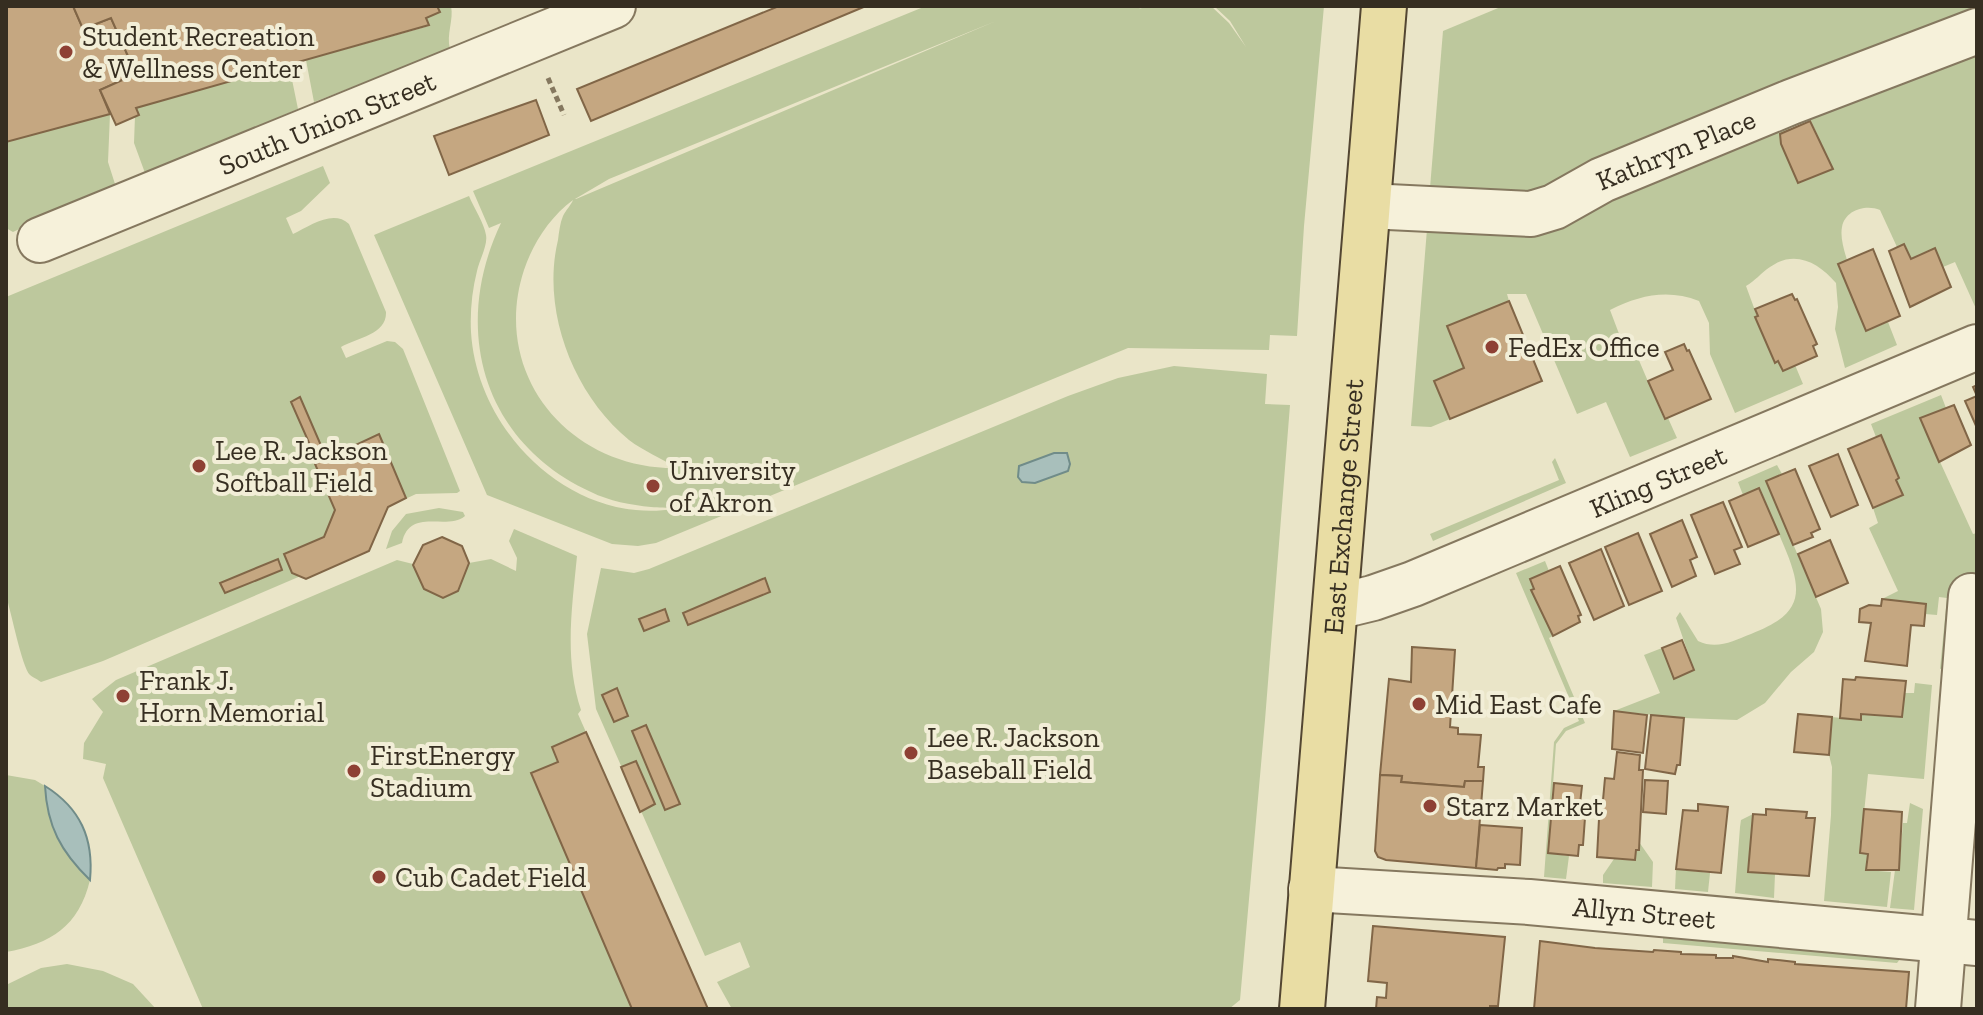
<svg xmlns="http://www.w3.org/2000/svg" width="1983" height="1015" font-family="'Zilla Slab',serif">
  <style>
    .green { fill: #bdc89d; fill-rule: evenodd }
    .water { fill: #a8bfbb; stroke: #708c89; stroke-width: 2 }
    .building { fill: #c5a781; stroke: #816647; stroke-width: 2 }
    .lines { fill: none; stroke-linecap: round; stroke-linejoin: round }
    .minor-casing { stroke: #85785f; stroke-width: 48 }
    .major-casing { stroke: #534632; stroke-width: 48 }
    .path { stroke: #85785f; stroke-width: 5; stroke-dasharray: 6 4; stroke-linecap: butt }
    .minor { stroke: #f6f1da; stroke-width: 44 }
    .major { stroke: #e9dda4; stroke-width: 44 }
    .poi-dot { fill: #8e4034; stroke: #f2eed7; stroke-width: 3 }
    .labels { text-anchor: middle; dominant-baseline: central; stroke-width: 8; stroke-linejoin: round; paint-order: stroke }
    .poi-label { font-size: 28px; fill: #362e21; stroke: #f2eed7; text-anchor: start }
    .street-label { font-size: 28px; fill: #362e21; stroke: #f2eed7 }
  </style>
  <rect width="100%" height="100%" fill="#eae5c8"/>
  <g class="green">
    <path d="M 437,6 L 451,6 C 454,20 446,34 450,49 L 314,102 L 306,60 L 429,26 L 426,18 L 439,12 Z"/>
    <path d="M 926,6 L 1133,6 L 1142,9 L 1137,6 L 1211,6 L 1229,23 L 1246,47 L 1230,21 L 1214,6 L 1324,6 L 1304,226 L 1297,336 L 1270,335 L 1269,350 L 1128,348 L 656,543 L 638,546 L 612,544 L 487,495 L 374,235 L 469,196 C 474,208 484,223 486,235 C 488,245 479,261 477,271 C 472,291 470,311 471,332 C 477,432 571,525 674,509 C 668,507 658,508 651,507 C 631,505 609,501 591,492 C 482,442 451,328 501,223 L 489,228 L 473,191 ZM 996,21 L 576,199 L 575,199 L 609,179 ZM 573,200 C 571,205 566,210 563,216 C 560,223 559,232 558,240 C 541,310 573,394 629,440 C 643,451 662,458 676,468 C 569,469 490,374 524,270 C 533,243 550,217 573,200 Z"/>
    <path d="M 1503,6 L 1977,6 L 1977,12 L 1549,198 L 1429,200 L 1443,31 Z"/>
    <path d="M 1977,45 L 1977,311 L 1955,262 L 1943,267 L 1935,248 L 1911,259 L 1905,244 L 1897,247 L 1880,210 C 1866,204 1845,210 1842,227 C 1840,237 1844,250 1847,260 L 1838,265 L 1866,331 L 1888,322 L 1897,345 L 1845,368 L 1835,329 L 1838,307 L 1836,283 C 1819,263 1795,249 1770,267 C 1761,273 1755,281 1746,286 L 1774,362 L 1778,361 L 1783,371 L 1795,365 L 1803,384 L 1735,413 L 1710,354 L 1709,323 L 1699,301 C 1668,289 1640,295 1610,310 L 1621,339 L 1635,351 L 1664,419 L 1668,418 L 1677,438 L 1630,457 L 1606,402 L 1577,414 L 1526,294 L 1507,294 L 1509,301 L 1447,326 L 1464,368 L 1434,381 L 1450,419 L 1431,427 L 1411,426 L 1428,217 L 1536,222 L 1785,118 L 1790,129 L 1780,134 L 1781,144 L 1798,183 L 1833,169 L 1806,110 Z"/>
    <path d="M 289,65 L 298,109 L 145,173 L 134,143 L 135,116 L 139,114 L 136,108 Z"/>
    <path d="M 110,114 L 108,162 L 115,184 L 13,232 L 6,228 L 6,142 Z"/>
    <path d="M 323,166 L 330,183 L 301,211 L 286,218 L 293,234 C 310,226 333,209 349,224 L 386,312 C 387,334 358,338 341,347 L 346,358 L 387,341 L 395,342 L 403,349 L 460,491 L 457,493 L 416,494 L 388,507 L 369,551 L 303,575 L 103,661 L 41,682 C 40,681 31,676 30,675 C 22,667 11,611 6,596 L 6,297 Z"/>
    <path d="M 1174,366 L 1267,374 L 1265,404 L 1290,405 L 1265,720 L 1240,1000 L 1229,1009 L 732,1009 L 717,982 L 750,967 L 740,942 L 705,956 L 596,709 L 587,634 L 601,568 L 634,573 L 649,569 L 1068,396 L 1118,378 Z"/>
    <path d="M 1941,395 L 1946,408 L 1920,418 L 1973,534 L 1977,533 L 1977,592 L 1947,667 L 1940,669 L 1947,598 L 1939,597 L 1937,615 L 1925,614 L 1926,604 L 1882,599 L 1898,591 L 1869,528 L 1878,523 L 1873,508 L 1903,495 L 1896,480 L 1899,478 L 1881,436 L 1876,437 L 1871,424 Z"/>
    <path d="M 1555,458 L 1566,483 L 1433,541 L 1430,534 L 1559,480 L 1552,462 Z"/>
    <path d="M 1777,465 L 1782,474 L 1766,481 L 1821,609 L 1823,632 L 1814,652 L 1791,672 L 1765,703 L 1737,720 L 1684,718 L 1614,711 L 1660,693 L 1644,655 L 1662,648 L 1675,678 L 1694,670 L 1676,618 L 1680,612 L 1698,641 C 1717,650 1733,641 1751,634 C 1803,614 1804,593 1784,546 C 1776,527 1768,508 1760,488 L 1743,495 L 1738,482 Z"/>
    <path d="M 439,508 L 463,512 L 465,516 C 448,531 409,507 402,543 L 386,549 L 392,531 L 406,514 Z"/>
    <path d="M 514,529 L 577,556 C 572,608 564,659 581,710 L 578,714 L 708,1009 L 203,1009 L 103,778 L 106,764 L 83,759 L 84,743 L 103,712 L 92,699 L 116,680 L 397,560 L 413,564 L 423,545 L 442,537 L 462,546 L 469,563 L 491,559 L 516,571 L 517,558 L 509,541 Z"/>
    <path d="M 1545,561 L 1549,571 L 1530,579 L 1534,589 L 1531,590 L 1553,636 L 1549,638 L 1585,723 L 1566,731 L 1556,744 L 1548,853 L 1569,856 L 1566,879 L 1544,877 L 1554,742 L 1564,728 L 1579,721 L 1516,573 Z"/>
    <path d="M 1915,683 L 1932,685 L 1924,779 L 1868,774 L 1860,852 L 1868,854 L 1866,870 L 1891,872 L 1887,907 L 1824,901 L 1831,815 L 1832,767 L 1829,755 L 1832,717 L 1861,720 L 1861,714 L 1902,717 L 1905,693 L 1914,693 Z"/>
    <path d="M 6,775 L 35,780 L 45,786 C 47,826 61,852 90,880 C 79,926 51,944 6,952 Z"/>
    <path d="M 1910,803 L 1923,809 L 1914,910 L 1890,908 L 1895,870 L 1899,870 L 1903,823 L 1907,823 Z"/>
    <path d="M 1753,814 L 1748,871 L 1775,874 L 1774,898 L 1735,893 L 1740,827 L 1741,820 Z"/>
    <path d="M 1639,842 L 1653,862 L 1652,887 L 1603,883 L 1603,875 L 1614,859 L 1634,860 Z"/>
    <path d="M 1676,869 L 1710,873 L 1708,892 L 1675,889 Z"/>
    <path d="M 1663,938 L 1900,959 L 1897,963 L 1663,943 Z"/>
    <path d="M 67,964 L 103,971 L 133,984 L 156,1009 L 6,1009 L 6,985 L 41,968 Z"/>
  </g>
  <g class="water">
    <path d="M 1054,453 L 1067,453 L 1070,464 L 1068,471 L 1035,483 L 1022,482 L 1018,477 L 1019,466 Z"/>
    <path d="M 45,786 C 80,808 94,838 90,880 C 61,852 47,826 45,786 Z"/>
  </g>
  <g class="building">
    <path d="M 6,6 L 73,6 L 83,29 L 111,18 L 136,74 L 100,90 L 110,114 L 6,142 Z"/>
    <path d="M 73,6 L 437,6 L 440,12 L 426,18 L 429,25 L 136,108 L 139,115 L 116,125 L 100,90 L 136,74 L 111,18 L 83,29 Z"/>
    <path d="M 779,6 L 866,6 L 591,121 L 577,89 Z"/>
    <path d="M 536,100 L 549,135 L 449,175 L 434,136 Z"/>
    <path d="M 1810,121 L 1833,169 L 1798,183 L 1781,144 L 1780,134 Z"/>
    <path d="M 1904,244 L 1911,259 L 1935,248 L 1951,287 L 1910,307 L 1889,251 Z"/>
    <path d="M 1873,249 L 1900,316 L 1866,331 L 1838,264 Z"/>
    <path d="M 1792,294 L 1795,300 L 1797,299 L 1817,344 L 1813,346 L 1817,356 L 1783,371 L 1778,361 L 1775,363 L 1755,317 L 1758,316 L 1755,309 Z"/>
    <path d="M 1509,301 L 1542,381 L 1450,419 L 1434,381 L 1464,368 L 1447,326 Z"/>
    <path d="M 1684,344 L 1687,351 L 1689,350 L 1711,399 L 1665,419 L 1648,381 L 1673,370 L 1665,352 Z"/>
    <path d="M 1977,385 L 1977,428 L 1965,401 L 1977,396 L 1973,387 Z"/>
    <path d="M 300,397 L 326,457 L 317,461 L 291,402 Z"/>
    <path d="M 1954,405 L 1971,445 L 1939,462 L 1920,418 Z"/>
    <path d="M 379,434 L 406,498 L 388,507 L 369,551 L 306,579 L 292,573 L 284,554 L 324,537 L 335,510 L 315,464 Z"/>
    <path d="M 1881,435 L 1899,478 L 1896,480 L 1903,495 L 1873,508 L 1848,449 Z"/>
    <path d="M 1838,454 L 1858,505 L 1831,517 L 1809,466 Z"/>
    <path d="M 1795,469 L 1820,529 L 1811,533 L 1813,537 L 1793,545 L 1766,481 Z"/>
    <path d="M 1759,488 L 1779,534 L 1748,547 L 1729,501 Z"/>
    <path d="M 1723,502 L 1742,547 L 1734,550 L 1740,564 L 1715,574 L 1691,515 Z"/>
    <path d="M 1682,520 L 1697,557 L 1690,560 L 1696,576 L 1672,587 L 1650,534 Z"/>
    <path d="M 1638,533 L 1662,591 L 1629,605 L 1605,547 Z"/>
    <path d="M 442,537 L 462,546 L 469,563 L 458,591 L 443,598 L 424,589 L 413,565 L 423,545 Z"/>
    <path d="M 1830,540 L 1848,583 L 1816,597 L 1798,554 Z"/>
    <path d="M 1601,549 L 1624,606 L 1594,620 L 1569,563 Z"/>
    <path d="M 278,559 L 282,570 L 225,593 L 220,583 Z"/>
    <path d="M 1560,566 L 1581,615 L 1578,616 L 1580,622 L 1553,636 L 1531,590 L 1534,589 L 1530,579 Z"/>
    <path d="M 765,578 L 770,592 L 688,625 L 683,613 Z"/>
    <path d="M 1882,599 L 1926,604 L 1924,626 L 1911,625 L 1907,666 L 1865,661 L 1871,623 L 1859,622 L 1860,609 L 1869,605 L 1881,606 Z"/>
    <path d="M 665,609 L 669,621 L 644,631 L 639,619 Z"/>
    <path d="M 1682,640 L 1694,670 L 1674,679 L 1662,648 Z"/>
    <path d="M 1412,647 L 1455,650 L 1450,727 L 1458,728 L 1458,734 L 1481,735 L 1478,767 L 1484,767 L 1483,781 L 1465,781 L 1464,787 L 1401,782 L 1402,776 L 1380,775 L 1389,679 L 1411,682 Z"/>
    <path d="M 1856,677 L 1906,681 L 1902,717 L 1861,714 L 1861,720 L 1840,718 L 1843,679 L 1855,680 Z"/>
    <path d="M 617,688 L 628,716 L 614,722 L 602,695 Z"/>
    <path d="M 1614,711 L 1647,715 L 1643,753 L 1612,749 Z"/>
    <path d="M 1798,714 L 1832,717 L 1829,755 L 1794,752 Z"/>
    <path d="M 1651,715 L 1684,718 L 1680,765 L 1677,765 L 1675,774 L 1645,769 Z"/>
    <path d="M 646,725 L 680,804 L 665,810 L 632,731 Z"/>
    <path d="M 586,732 L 669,920 L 708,1009 L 632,1009 L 531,773 L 558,762 L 552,747 Z"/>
    <path d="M 1617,752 L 1640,755 L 1639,770 L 1643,770 L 1639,850 L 1636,850 L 1635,860 L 1597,857 L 1600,800 L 1603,800 L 1605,778 L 1614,779 Z"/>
    <path d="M 636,761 L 655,804 L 640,812 L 621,767 Z"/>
    <path d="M 1380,775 L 1402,776 L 1401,782 L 1464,787 L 1465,781 L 1483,781 L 1476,868 L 1386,860 L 1378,857 L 1375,851 Z"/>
    <path d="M 1645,780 L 1668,781 L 1666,814 L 1643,812 Z"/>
    <path d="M 1554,783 L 1582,786 L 1580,804 L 1586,804 L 1583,845 L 1579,845 L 1578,856 L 1548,853 Z"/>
    <path d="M 1698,804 L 1728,807 L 1721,873 L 1676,869 L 1683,810 L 1698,811 Z"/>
    <path d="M 1766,809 L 1807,812 L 1806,818 L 1815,818 L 1809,876 L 1748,872 L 1753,814 L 1766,815 Z"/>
    <path d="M 1864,809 L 1902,812 L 1899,870 L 1866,870 L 1868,854 L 1860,853 Z"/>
    <path d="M 1480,825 L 1522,828 L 1520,865 L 1505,864 L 1505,868 L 1498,868 L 1497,870 L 1476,868 Z"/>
    <path d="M 1373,926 L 1505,937 L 1498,1006 L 1490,1006 L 1490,1009 L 1376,1009 L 1377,997 L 1386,998 L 1387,983 L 1368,981 Z"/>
    <path d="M 1540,941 L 1595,948 L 1653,952 L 1654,950 L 1681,952 L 1681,954 L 1716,955 L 1716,958 L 1733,958 L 1733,956 L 1768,962 L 1768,959 L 1795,962 L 1795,964 L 1909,972 L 1906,1009 L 1534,1009 Z"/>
  </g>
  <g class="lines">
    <g class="minor-casing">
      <g id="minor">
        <path id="s1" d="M 1368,206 L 1531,214 L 1554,207 L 1602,180 L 1791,102 L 1977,31"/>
        <path id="s2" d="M 40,240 L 613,6"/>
        <path id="s3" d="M 1336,607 L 1373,598 L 1413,584 L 1977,347"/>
        <path id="s4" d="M 1311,889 L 1529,902 L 1977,943"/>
        <path d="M 1938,1009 L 1971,596"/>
      </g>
    </g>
    <g class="major-casing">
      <g id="major">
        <path id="s5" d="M 1302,1009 L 1384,6"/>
      </g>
    </g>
    <path class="path" d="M 548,78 L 564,115"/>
    <use href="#minor" class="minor"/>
    <use href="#major" class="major"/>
  </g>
  <g class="poi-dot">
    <circle cx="66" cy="52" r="8"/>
    <circle cx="1492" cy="347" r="8"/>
    <circle cx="199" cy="466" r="8"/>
    <circle cx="653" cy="486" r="8"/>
    <circle cx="123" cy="696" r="8"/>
    <circle cx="1419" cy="704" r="8"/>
    <circle cx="911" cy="753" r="8"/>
    <circle cx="354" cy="771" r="8"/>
    <circle cx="1430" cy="806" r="8"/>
    <circle cx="379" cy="877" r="8"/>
  </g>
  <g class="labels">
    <g class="poi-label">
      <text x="82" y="36">Student Recreation<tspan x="82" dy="32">&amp; Wellness Center</tspan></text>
      <text x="1508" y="347">FedEx Office</text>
      <text x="215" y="450">Lee R. Jackson<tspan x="215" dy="32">Softball Field</tspan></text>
      <text x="669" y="470">University<tspan x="669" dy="32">of Akron</tspan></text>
      <text x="139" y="680">Frank J.<tspan x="139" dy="32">Horn Memorial</tspan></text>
      <text x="1435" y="704">Mid East Cafe</text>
      <text x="927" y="737">Lee R. Jackson<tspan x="927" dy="32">Baseball Field</tspan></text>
      <text x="370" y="755">FirstEnergy<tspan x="370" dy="32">Stadium</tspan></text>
      <text x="1446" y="806">Starz Market</text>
      <text x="395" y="877">Cub Cadet Field</text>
    </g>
    <g class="street-label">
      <text stroke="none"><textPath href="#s2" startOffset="310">South Union Street</textPath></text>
      <text stroke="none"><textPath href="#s1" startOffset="322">Kathryn Place</textPath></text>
      <text stroke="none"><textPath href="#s3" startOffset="346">Kling Street</textPath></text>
      <text stroke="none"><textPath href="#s5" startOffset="504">East Exchange Street</textPath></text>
      <text stroke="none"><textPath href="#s4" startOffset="334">Allyn Street</textPath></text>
    </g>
  </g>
  <rect width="1983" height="1015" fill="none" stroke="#362e21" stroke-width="16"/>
</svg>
